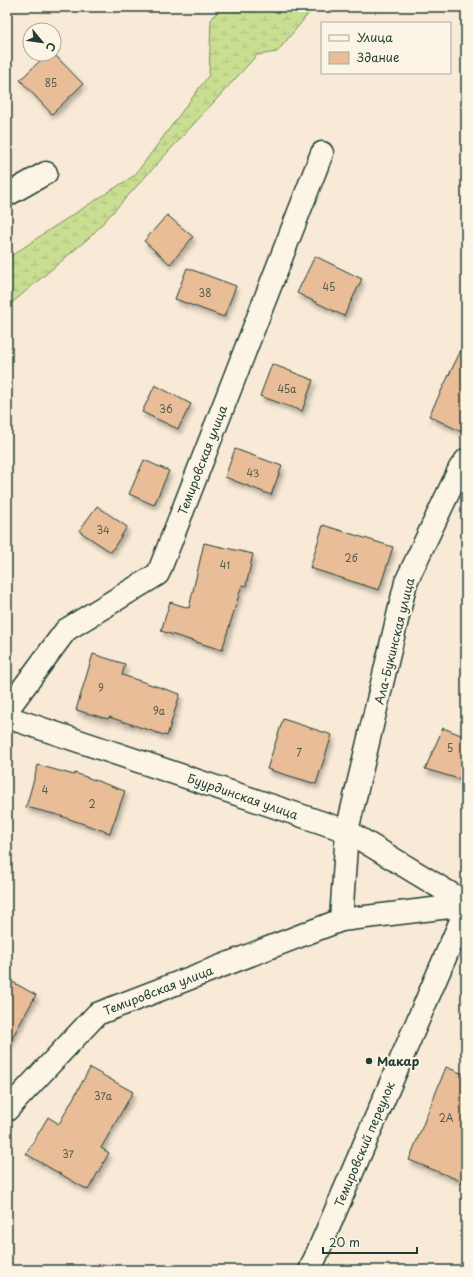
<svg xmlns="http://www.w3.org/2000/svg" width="473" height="1277" font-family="'Playpen Sans',sans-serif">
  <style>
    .wetland { fill: url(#wetland-marsh); stroke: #748e63 }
    .building { fill: #e8bd98; stroke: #1f3d34; filter: url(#shadow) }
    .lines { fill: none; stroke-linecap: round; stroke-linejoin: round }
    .minor-casing { stroke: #1f3d34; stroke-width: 25 }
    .minor { stroke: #fcf5e5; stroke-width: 22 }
    .poi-dot { fill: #1f3d34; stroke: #fcf5e5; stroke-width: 1.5 }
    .labels { text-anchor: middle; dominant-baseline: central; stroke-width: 4; stroke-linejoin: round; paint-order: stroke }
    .number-label { font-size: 10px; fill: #515d4d }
    .street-label { font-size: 12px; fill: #1f3d34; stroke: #fcf5e5 }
    .poi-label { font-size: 12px; font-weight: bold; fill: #1f3d34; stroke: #fcf5e5; text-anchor: start }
  </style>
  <defs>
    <pattern id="wetland-marsh" width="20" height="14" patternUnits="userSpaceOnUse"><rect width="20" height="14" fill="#cade92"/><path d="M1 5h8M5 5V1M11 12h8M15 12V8" fill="none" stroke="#adbf7e"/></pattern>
    <filter id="shadow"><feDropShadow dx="2.5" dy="4.5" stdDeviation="2" flood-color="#0004"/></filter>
  </defs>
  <rect width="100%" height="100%" fill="#f8ead6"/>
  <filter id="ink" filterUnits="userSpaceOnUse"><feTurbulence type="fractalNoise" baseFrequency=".025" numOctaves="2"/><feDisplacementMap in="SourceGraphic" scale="8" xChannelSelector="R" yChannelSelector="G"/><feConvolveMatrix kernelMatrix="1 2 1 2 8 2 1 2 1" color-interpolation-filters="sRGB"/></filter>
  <g filter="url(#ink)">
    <path class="wetland" d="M 221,7 L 314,7 L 277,52 L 257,55 L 91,236 L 7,307 L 7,259 L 49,230 L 135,175 L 209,75 L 211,20 Z"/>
    <g class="building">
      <path d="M 47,54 L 54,54 L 83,84 L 52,114 L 20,80 Z"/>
      <path d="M 167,215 L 193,237 L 170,264 L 144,241 Z"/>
      <path d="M 315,256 L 362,279 L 344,316 L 297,293 Z"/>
      <path d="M 187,268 L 236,286 L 224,317 L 175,299 Z"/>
      <path d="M 466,340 L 466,434 L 429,416 Z"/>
      <path d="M 272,364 L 313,380 L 302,411 L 260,396 Z"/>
      <path d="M 155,385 L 191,404 L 178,429 L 142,412 Z"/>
      <path d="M 235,449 L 282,466 L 271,495 L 225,477 Z"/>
      <path d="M 144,460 L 169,471 L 154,505 L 129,494 Z"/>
      <path d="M 97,506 L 127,527 L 111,552 L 79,531 Z"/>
      <path d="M 323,525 L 393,547 L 379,590 L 310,568 Z"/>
      <path d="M 204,543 L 253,554 L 246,586 L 242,585 L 222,650 L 161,631 L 170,602 L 189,608 Z"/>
      <path d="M 93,654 L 125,664 L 122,675 L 180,694 L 167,736 L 109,717 L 108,719 L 76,710 Z"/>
      <path d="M 283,719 L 332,735 L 316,784 L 267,769 Z"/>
      <path d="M 443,728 L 466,737 L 466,758 L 459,779 L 425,769 Z"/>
      <path d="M 38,765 L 74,775 L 75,773 L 125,791 L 110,833 L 58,815 L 26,807 Z"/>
      <path d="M 7,979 L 36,995 L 7,1047 Z"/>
      <path d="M 446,1067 L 466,1075 L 466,1183 L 409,1160 Z"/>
      <path d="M 90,1068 L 133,1092 L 101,1148 L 109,1153 L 88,1190 L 26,1154 L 48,1117 L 59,1124 Z"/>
    </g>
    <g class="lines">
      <g class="minor-casing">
        <g id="minor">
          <path d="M 7,195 L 46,173"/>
          <path d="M 7,710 L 66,630 L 158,574 L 322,153"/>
          <path d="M 7,717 L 347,831 L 466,903"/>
          <path d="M 341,920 L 347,831 L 406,582 L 460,468 L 466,460"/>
          <path d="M 7,1110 L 97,1014 L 341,920 L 466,905"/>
          <path d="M 310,1270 L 466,909"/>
        </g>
      </g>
      <use href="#minor" class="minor"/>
    </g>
  </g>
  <circle class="poi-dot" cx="369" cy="1061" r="4"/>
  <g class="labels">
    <g class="number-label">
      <text x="51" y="82">85</text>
      <text x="329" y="286">45</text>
      <text x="205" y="292">38</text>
      <text x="287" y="388">45а</text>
      <text x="166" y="408">36</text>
      <text x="253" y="472">43</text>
      <text x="103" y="529">34</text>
      <text x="351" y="557">2б</text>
      <text x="225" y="564">41</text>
      <text x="101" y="687">9</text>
      <text x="159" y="710">9а</text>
      <text x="450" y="747">5</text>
      <text x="299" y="752">7</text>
      <text x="45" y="789">4</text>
      <text x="92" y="803">2</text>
      <text x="103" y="1095">37а</text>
      <text x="446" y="1117">2А</text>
      <text x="68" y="1153">37</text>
    </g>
    <g class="street-label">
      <text transform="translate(202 460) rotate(-69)">Темировская улица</text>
      <text transform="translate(394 641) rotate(-76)">Ала-Букинская улица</text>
      <text transform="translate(243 796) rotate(19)">Буурдинская улица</text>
      <text transform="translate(158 990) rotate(-21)">Темировская улица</text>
      <text transform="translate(364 1144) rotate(-67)">Темировский переулок</text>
    </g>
    <g class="poi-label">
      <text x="377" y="1061">Макар</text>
    </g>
  </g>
  <rect width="473" height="1277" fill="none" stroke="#fcf5e5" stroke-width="24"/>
  <rect x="12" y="12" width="449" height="1253" fill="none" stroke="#1f3d34" stroke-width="1.5" filter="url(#ink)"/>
  <rect x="321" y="22" width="130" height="52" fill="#fcf5e5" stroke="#a4ab9e"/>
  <rect x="329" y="35" width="20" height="6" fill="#fcf5e5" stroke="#a4ab9e"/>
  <text x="357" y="42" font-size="12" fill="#1f3d34">Улица</text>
  <rect x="329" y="52" width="20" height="12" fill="#e8bd98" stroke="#a4ab9e"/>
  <text x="357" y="62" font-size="12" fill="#1f3d34">Здание</text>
  <g transform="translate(42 42) rotate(119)"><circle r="19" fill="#fcf5e5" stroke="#a4ab9e"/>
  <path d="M0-3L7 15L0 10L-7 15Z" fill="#1f3d34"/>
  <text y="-6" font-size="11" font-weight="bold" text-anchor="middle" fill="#1f3d34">С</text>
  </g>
  <path d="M323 1247v6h94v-6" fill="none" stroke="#1f3d34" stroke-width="2"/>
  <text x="329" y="1247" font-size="12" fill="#1f3d34" stroke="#fcf5e5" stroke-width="3" paint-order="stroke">20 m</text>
</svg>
